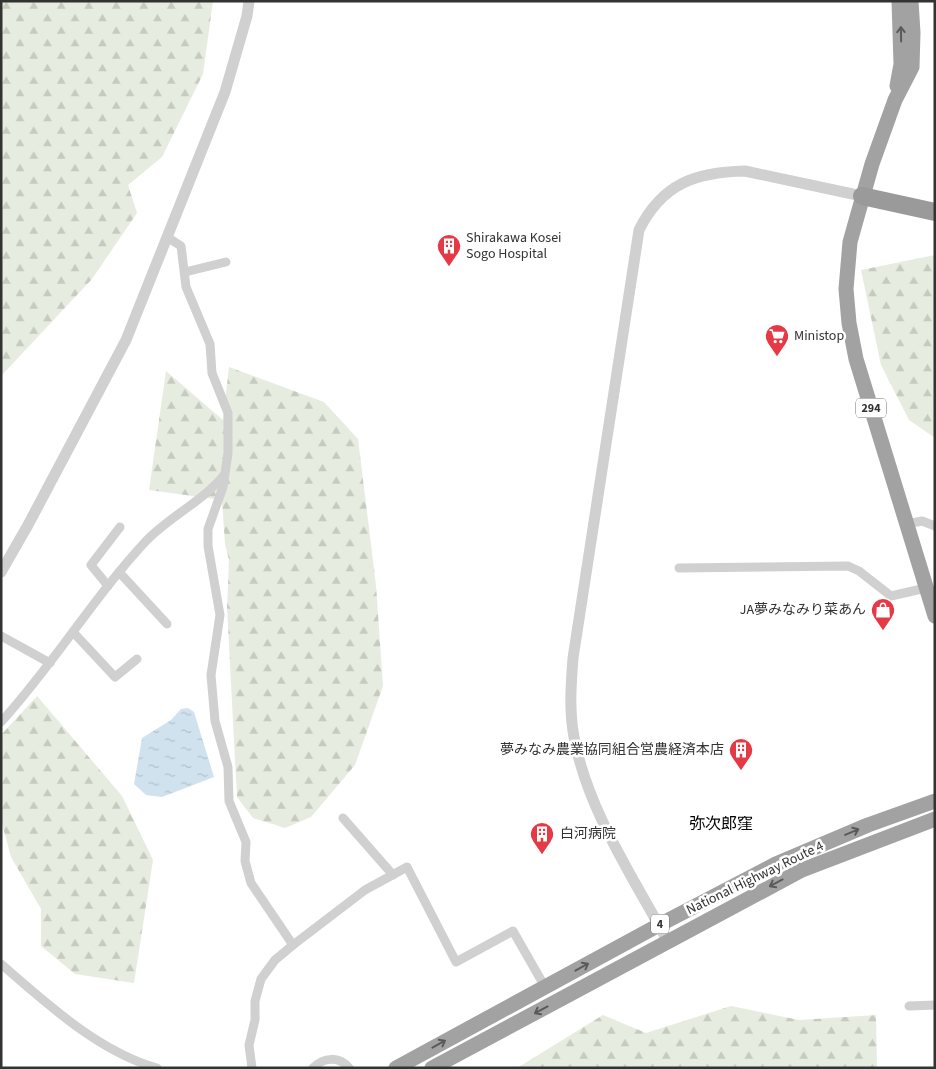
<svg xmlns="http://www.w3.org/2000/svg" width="936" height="1069" font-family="'Source Sans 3','Noto Sans JP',sans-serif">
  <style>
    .forest { fill: url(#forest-firs) }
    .water { fill: url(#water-ripples) }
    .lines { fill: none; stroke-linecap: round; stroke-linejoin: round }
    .minor { stroke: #d0d0d0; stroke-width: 9 }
    .tertiary { stroke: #d0d0d0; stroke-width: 11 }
    .trunk { stroke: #a2a2a2; stroke-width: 15 }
    .motorway { stroke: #9a9a9a; stroke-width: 18 }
    .oneway { stroke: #5a5a5a }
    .labels { text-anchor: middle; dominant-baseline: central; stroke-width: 5; stroke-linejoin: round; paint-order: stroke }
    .shield { fill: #fff; stroke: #707070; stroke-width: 1 }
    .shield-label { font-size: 12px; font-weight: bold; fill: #333 }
    .poi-label { font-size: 14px; fill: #333; stroke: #fff; text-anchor: start }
    .street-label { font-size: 14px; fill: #333; stroke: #fff }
    .quarter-label { font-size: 16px; fill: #000; stroke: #fff }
  </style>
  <defs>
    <pattern id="forest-firs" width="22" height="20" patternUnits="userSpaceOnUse" patternTransform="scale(1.25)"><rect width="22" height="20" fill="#e6ecdf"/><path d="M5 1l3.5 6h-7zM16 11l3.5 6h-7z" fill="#c6cbc0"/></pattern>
    <pattern id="water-ripples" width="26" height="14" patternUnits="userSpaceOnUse" patternTransform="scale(1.25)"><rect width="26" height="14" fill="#cfe2ee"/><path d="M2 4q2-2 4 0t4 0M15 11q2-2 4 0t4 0" fill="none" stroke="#b2c2cd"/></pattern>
  </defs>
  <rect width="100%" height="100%" fill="#fff"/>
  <g class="forest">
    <path d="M 1,1 L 213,1 L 203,74 L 162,157 L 128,185 L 137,213 L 92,279 L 1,376 Z"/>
    <path d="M 935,255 L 935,438 L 909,420 L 881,365 L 861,270 Z"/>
    <path d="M 229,367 L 324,402 L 358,439 L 376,585 L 383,686 L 355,765 L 311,817 L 285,828 L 253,818 L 237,797 L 227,608 L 229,560 L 225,544 L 222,500 L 149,490 L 166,371 L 223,420 Z"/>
    <path d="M 37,696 L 122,796 L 153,860 L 134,983 L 75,974 L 41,946 L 41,909 L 11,857 L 1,820 L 1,735 Z"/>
    <path d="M 731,1006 L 799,1020 L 876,1015 L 877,1068 L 517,1068 L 603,1015 L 646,1033 Z"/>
  </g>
  <path class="water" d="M 188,708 L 194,712 L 214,777 L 162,797 L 146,795 L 134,784 L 142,738 L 171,720 L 181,709 Z"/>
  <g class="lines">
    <g class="minor">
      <path d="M 167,237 L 181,246 L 186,287 L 210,344 L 212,373 L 228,413 L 228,453 L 223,487 L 208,529 L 208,546 L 220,615 L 211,675 L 215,721 L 228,767 L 229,801 L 246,842 L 245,861 L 251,883 L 293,945 L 275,960 L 261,979 L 255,1001 L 255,1020 L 249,1045 L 252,1068"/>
      <path d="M 185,272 L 226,262"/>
      <path d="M 906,524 L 922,521 L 935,526"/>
      <path d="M 679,568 L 848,566 L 859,571 L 891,596 L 926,588"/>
      <path d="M 119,572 L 167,624"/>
      <path d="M 108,586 L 91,565 L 120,527"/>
      <path d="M 73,632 L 115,677 L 137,659"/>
      <path d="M 1,636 L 50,663"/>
      <path d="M 1,722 C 53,665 93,598 146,541 C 170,516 202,502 224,475"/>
      <path d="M 343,818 L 393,875"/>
      <path d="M 293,945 L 365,890 L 407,867 L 456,962 L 513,931 L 545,987"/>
      <path d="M 1,964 C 46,1003 99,1052 157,1068"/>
      <path d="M 909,1006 L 935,1005"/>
      <path d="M 313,1068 C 324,1057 339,1056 349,1068"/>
    </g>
    <g class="tertiary">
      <path d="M 1,572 L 28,525 L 126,340 L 225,92 L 247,16 L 249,1"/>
      <path d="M 667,940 C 633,877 587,809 574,737 C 569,711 571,684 573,658 L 639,230 C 662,184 695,172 745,171 L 862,196"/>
    </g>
    <g class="trunk">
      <path d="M 911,1 L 913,33 L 912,67 L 895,100 L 872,164 L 850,242 L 846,289 L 849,323 L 856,359 L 935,616"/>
      <path d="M 897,86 L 901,64 L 899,1"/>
      <path d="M 396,1068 L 659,925 L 776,864 L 868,825 L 935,801"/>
      <path d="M 432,1068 L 802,870 L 935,819"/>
    </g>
    <path class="motorway" d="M 862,196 L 935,212"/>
  </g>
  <defs><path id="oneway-shaft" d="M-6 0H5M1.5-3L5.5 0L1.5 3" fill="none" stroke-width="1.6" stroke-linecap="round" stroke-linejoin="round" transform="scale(1.25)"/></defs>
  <g class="oneway">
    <use href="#oneway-shaft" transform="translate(901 34) rotate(-91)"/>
    <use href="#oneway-shaft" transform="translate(852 832) rotate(-23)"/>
    <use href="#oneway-shaft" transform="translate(776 883) rotate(152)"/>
    <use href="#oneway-shaft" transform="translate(582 967) rotate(-29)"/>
    <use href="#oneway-shaft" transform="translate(541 1010) rotate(152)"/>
    <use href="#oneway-shaft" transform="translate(439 1044) rotate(-29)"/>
  </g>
  <defs>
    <g id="building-pin" transform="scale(1.25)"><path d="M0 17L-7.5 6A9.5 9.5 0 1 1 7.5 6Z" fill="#e63946" stroke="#fff"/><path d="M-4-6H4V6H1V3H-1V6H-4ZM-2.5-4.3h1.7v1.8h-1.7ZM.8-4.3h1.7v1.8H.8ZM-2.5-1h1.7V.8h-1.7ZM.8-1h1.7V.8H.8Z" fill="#fff"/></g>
    <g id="supermarket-pin" transform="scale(1.25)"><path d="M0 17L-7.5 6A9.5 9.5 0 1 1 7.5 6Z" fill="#e63946" stroke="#fff"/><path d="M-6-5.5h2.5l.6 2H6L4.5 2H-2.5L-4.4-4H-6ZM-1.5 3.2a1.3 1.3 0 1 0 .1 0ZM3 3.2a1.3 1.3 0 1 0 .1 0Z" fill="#fff"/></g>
    <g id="shop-pin" transform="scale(1.25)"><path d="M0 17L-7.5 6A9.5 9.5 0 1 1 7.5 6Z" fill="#e63946" stroke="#fff"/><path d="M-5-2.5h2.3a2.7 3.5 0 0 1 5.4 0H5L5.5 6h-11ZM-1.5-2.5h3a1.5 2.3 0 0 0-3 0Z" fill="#fff"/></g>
  </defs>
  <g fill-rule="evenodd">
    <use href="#building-pin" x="449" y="246"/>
    <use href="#supermarket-pin" x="777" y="336"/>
    <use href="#shop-pin" x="883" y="610"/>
    <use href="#building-pin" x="741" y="750"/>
    <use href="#building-pin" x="542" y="834"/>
  </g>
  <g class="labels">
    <g class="shield">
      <rect x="856" y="398.5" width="30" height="19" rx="4"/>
      <rect x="651" y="914.5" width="18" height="19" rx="4"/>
    </g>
    <g class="shield-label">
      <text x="871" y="408">294</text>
      <text x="660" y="924">4</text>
    </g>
    <g class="poi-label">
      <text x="466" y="238">Shirakawa Kosei<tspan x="466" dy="16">Sogo Hospital</tspan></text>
      <text x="794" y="336">Ministop</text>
      <text x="866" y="610" text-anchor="end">JA夢みなみり菜あん</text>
      <text x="724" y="750" text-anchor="end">夢みなみ農業協同組合営農経済本店</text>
      <text x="560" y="834">白河病院</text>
    </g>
    <g class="street-label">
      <text transform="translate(755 878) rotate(-26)">National Highway Route 4</text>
    </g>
    <g class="quarter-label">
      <text x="721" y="824">弥次郎窪</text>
    </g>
  </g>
  <rect width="936" height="1069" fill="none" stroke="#333333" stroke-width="5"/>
</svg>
